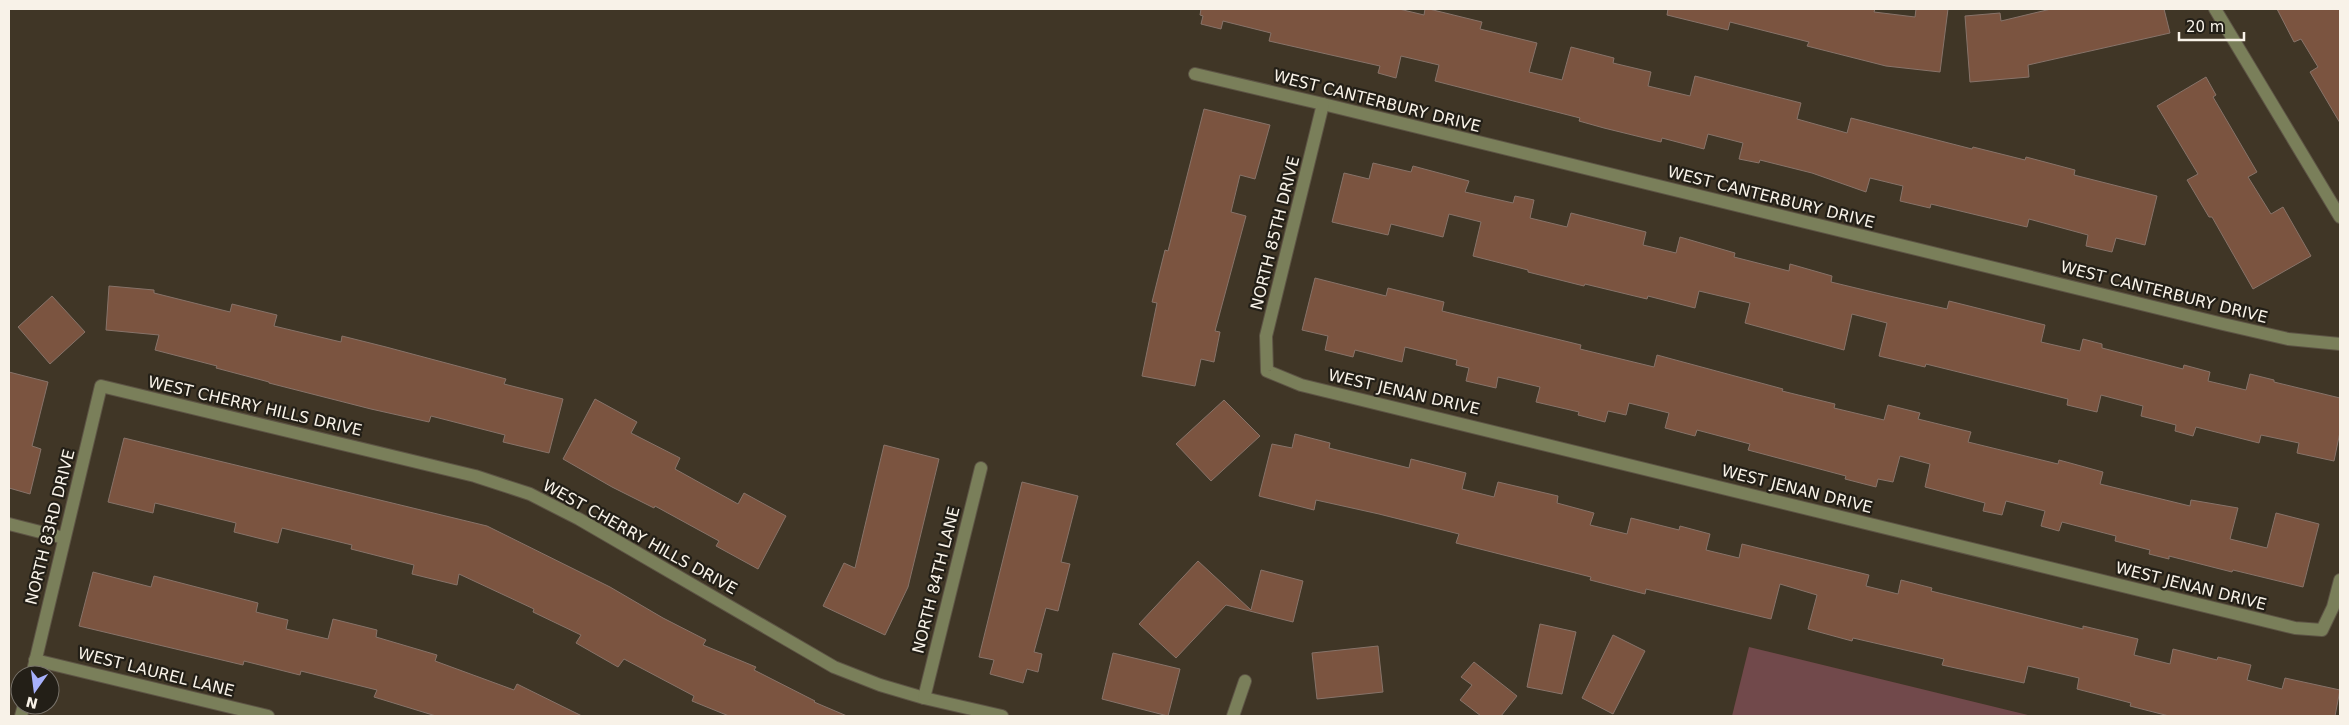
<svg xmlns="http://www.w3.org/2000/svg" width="2349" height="725" font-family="'DejaVu Sans',sans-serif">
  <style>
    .green { fill: #71494b }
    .building { fill: #7b5440; stroke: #877369 }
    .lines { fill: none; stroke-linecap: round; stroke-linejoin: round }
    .minor-casing { stroke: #5d5445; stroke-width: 14 }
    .minor { stroke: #7a7f5a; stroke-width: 12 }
    .labels { text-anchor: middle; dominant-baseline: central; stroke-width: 4.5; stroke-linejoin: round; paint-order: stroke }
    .street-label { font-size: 16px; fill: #f8f2e8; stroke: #231f17 }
  </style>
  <rect width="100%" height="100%" fill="#403626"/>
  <path class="green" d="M 1749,647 L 2032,716 L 1732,716 Z"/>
  <g class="building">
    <path d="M 1201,9 L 1399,9 L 1424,15 L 1425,9 L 1429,9 L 1482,22 L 1480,29 L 1537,43 L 1529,72 L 1562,80 L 1571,47 L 1614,58 L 1613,63 L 1651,72 L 1648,86 L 1690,96 L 1695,76 L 1801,103 L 1797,119 L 1847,133 L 1851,118 L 1972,149 L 1973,147 L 2025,160 L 2026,157 L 2075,170 L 2074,175 L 2157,196 L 2145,245 L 2116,238 L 2112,252 L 2086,246 L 2088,235 L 2029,219 L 2027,227 L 1931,204 L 1930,208 L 1900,201 L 1903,186 L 1870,178 L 1866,192 L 1812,173 L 1760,160 L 1759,163 L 1739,159 L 1743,143 L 1708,134 L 1704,149 L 1662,138 L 1661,142 L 1604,128 L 1579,121 L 1580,118 L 1435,81 L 1439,65 L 1401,56 L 1396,78 L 1378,73 L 1380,66 L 1269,41 L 1271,33 L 1223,21 L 1221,29 L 1201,24 L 1203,16 L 1200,15 Z"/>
    <path d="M 1668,9 L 1875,9 L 1874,12 L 1915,17 L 1916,9 L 1948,9 L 1940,72 L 1886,66 L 1807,46 L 1809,42 L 1730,22 L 1728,30 L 1667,15 Z"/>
    <path d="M 2051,9 L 2164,9 L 2170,33 L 2028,65 L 2029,77 L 1970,82 L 1965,16 L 2000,13 L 2001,21 Z"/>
    <path d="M 2277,9 L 2340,9 L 2340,123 L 2310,72 L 2318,67 L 2301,39 L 2294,42 Z"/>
    <path d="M 2206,77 L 2216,95 L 2213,97 L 2257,172 L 2248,177 L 2271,214 L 2283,207 L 2311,256 L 2253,289 L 2212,217 L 2209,217 L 2187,180 L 2198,174 L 2157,106 Z"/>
    <path d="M 1204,109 L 1270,125 L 1255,179 L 1240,175 L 1231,212 L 1246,216 L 1215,331 L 1220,332 L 1214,362 L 1201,359 L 1195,386 L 1142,376 L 1157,303 L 1152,302 L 1165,250 L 1168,251 Z"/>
    <path d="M 1373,163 L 1411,172 L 1413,166 L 1469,181 L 1465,192 L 1513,203 L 1515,196 L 1534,200 L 1530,218 L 1567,227 L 1571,213 L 1646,232 L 1643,245 L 1676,253 L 1680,237 L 1735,253 L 1734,257 L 1789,271 L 1790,264 L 1832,276 L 1831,282 L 1885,295 L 1947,309 L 1949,301 L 2045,325 L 2041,342 L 2080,351 L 2083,339 L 2102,344 L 2102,348 L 2137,357 L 2183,369 L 2184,365 L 2210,372 L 2208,381 L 2246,390 L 2250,374 L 2274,380 L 2274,382 L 2340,398 L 2340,432 L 2334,461 L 2297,453 L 2299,443 L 2261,435 L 2259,443 L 2196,427 L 2193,436 L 2175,431 L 2176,425 L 2141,416 L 2143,406 L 2101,395 L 2097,412 L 2067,405 L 2068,399 L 1926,364 L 1925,367 L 1879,356 L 1887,323 L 1852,314 L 1844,350 L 1745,323 L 1750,303 L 1699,291 L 1695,308 L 1648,296 L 1647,299 L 1585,284 L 1584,286 L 1528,272 L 1528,270 L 1473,256 L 1481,222 L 1449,214 L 1443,237 L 1391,224 L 1388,235 L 1332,222 L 1344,173 L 1369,179 Z"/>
    <path d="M 1315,278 L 1386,296 L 1388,288 L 1444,302 L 1442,311 L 1581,345 L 1580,349 L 1654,367 L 1657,355 L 1783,389 L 1782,391 L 1835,404 L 1834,408 L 1884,420 L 1888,405 L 1920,413 L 1918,419 L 1971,432 L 1968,442 L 2058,464 L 2059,460 L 2103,472 L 2100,484 L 2190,506 L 2191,500 L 2238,508 L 2230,539 L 2267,548 L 2276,513 L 2319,524 L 2303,587 L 2233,570 L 2232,572 L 2169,556 L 2169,559 L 2149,554 L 2150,550 L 2115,541 L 2116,536 L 2062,522 L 2059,531 L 2041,526 L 2045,511 L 2006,501 L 2002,515 L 1983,511 L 1985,503 L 1925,487 L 1930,464 L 1900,456 L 1893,482 L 1878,479 L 1876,487 L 1845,479 L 1846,476 L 1748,450 L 1750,444 L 1697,430 L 1695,436 L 1665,428 L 1669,413 L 1629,403 L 1626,415 L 1608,411 L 1605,422 L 1578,415 L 1579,412 L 1536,402 L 1540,387 L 1498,377 L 1496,388 L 1466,381 L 1469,368 L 1456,365 L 1457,360 L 1405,347 L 1402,362 L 1355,350 L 1353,357 L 1325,350 L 1328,336 L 1302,330 Z"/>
    <path d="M 109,286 L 154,290 L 154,293 L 230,312 L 232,304 L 277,315 L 274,326 L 341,342 L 342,336 L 386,347 L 506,379 L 504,384 L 563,399 L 549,453 L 503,442 L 505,435 L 431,416 L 429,422 L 371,409 L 269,383 L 269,382 L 216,368 L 217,366 L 155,350 L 159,335 L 106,330 Z"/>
    <path d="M 52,296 L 85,332 L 50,364 L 18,327 Z"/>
    <path d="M 9,372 L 48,382 L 32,446 L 41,449 L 30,494 L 9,488 Z"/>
    <path d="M 595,399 L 637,422 L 631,433 L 680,458 L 675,469 L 738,504 L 744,493 L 786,516 L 758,569 L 716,546 L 719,541 L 655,506 L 654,508 L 612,487 L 563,459 Z"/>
    <path d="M 1224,400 L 1260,436 L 1211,481 L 1176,444 Z"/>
    <path d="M 1295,434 L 1330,443 L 1329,448 L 1409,468 L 1411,459 L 1466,473 L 1462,489 L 1494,497 L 1498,482 L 1558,496 L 1557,503 L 1594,513 L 1590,525 L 1627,534 L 1631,518 L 1679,530 L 1680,526 L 1710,534 L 1706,550 L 1739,558 L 1742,544 L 1869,575 L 1866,586 L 1898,594 L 1901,580 L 1932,588 L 1931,591 L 2083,629 L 2083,626 L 2138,639 L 2134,655 L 2170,664 L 2173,649 L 2217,660 L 2218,657 L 2251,665 L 2247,680 L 2282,689 L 2285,678 L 2340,690 L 2335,716 L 2169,716 L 2130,706 L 2131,703 L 2077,689 L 2079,678 L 2028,666 L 2024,683 L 1942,665 L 1944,659 L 1853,638 L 1852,641 L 1808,629 L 1817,595 L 1780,584 L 1771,619 L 1646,589 L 1645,594 L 1590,580 L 1591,577 L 1456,543 L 1459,534 L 1379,514 L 1316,500 L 1314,510 L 1259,496 L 1272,444 L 1292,448 Z"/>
    <path d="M 124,438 L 487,526 L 610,587 L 663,618 L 706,640 L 703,645 L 756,667 L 754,670 L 815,701 L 814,702 L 847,716 L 729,716 L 692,701 L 694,696 L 624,659 L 618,667 L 576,643 L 581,635 L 533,612 L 534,609 L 459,574 L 457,585 L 412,574 L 414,565 L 351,549 L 352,545 L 282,528 L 278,543 L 234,532 L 236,523 L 155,503 L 153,513 L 108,502 Z"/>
    <path d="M 884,445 L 939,459 L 908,587 L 885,635 L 823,606 L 844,563 L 855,568 Z"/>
    <path d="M 1022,482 L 1078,496 L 1061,562 L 1070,564 L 1058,611 L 1046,608 L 1034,652 L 1042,654 L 1038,672 L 1027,669 L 1023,683 L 990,674 L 994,660 L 979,657 Z"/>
    <path d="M 1198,561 L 1251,610 L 1261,570 L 1303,581 L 1293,622 L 1226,605 L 1176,658 L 1139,624 Z"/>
    <path d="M 93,572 L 151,587 L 154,576 L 258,603 L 256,612 L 288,620 L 286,629 L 328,639 L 333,619 L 377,630 L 376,637 L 437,655 L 435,661 L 514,690 L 517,684 L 582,716 L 436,716 L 374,697 L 377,690 L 301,671 L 300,675 L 244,661 L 243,665 L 79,626 Z"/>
    <path d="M 1540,624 L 1576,632 L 1562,694 L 1527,687 Z"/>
    <path d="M 1613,635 L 1645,651 L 1613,714 L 1582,698 Z"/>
    <path d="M 1378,646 L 1383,692 L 1317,699 L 1312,653 Z"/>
    <path d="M 1113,653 L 1180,669 L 1168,716 L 1102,699 Z"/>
    <path d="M 1474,662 L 1517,696 L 1501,716 L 1481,716 L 1460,700 L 1472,685 L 1461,677 Z"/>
  </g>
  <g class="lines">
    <g class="minor-casing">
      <g id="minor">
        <path d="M 2215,9 L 2340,217"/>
        <path d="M 1195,74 L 1323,104 L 2223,324 L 2288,339 L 2340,344"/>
        <path d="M 1323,104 L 1266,336 L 1267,371 L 1301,385 L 2295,628 L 2322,630 L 2333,607 L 2340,580"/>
        <path d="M 9,524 L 64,538"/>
        <path d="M 35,660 L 268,716"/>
        <path d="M 32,675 L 101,386 L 475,476 L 530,494 L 579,519 L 834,667 L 880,685 L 924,698 L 1002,716"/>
        <path d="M 924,698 L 981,468"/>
        <path d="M 21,716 L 24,705"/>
        <path d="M 1233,716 L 1245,681"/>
      </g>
    </g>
    <use href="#minor" class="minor"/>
  </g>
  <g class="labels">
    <g class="street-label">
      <text transform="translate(1377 101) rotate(14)">WEST CANTERBURY DRIVE</text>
      <text transform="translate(1771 197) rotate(14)">WEST CANTERBURY DRIVE</text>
      <text transform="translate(1275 233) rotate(-76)">NORTH 85TH DRIVE</text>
      <text transform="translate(2164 292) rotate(14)">WEST CANTERBURY DRIVE</text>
      <text transform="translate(1404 392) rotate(13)">WEST JENAN DRIVE</text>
      <text transform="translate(255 406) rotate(13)">WEST CHERRY HILLS DRIVE</text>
      <text transform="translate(1797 489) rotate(14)">WEST JENAN DRIVE</text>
      <text transform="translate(50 527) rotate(-76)">NORTH 83RD DRIVE</text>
      <text transform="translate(640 537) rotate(29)">WEST CHERRY HILLS DRIVE</text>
      <text transform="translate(936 580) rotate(-76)">NORTH 84TH LANE</text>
      <text transform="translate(2191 586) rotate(14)">WEST JENAN DRIVE</text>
      <text transform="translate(156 672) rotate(14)">WEST LAUREL LANE</text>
    </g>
  </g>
  <rect width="2349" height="725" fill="none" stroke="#f8f2e8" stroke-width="20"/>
  <g transform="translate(35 690) rotate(194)"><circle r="24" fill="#231f17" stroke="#78736b"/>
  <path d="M0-4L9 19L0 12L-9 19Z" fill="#a7b1fc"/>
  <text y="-8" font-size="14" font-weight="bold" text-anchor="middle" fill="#f8f2e8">N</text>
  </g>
  <path d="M2179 32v8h65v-8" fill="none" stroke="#f8f2e8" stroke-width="2.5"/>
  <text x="2186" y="32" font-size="15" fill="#f8f2e8" stroke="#231f17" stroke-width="4" paint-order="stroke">20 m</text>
</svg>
